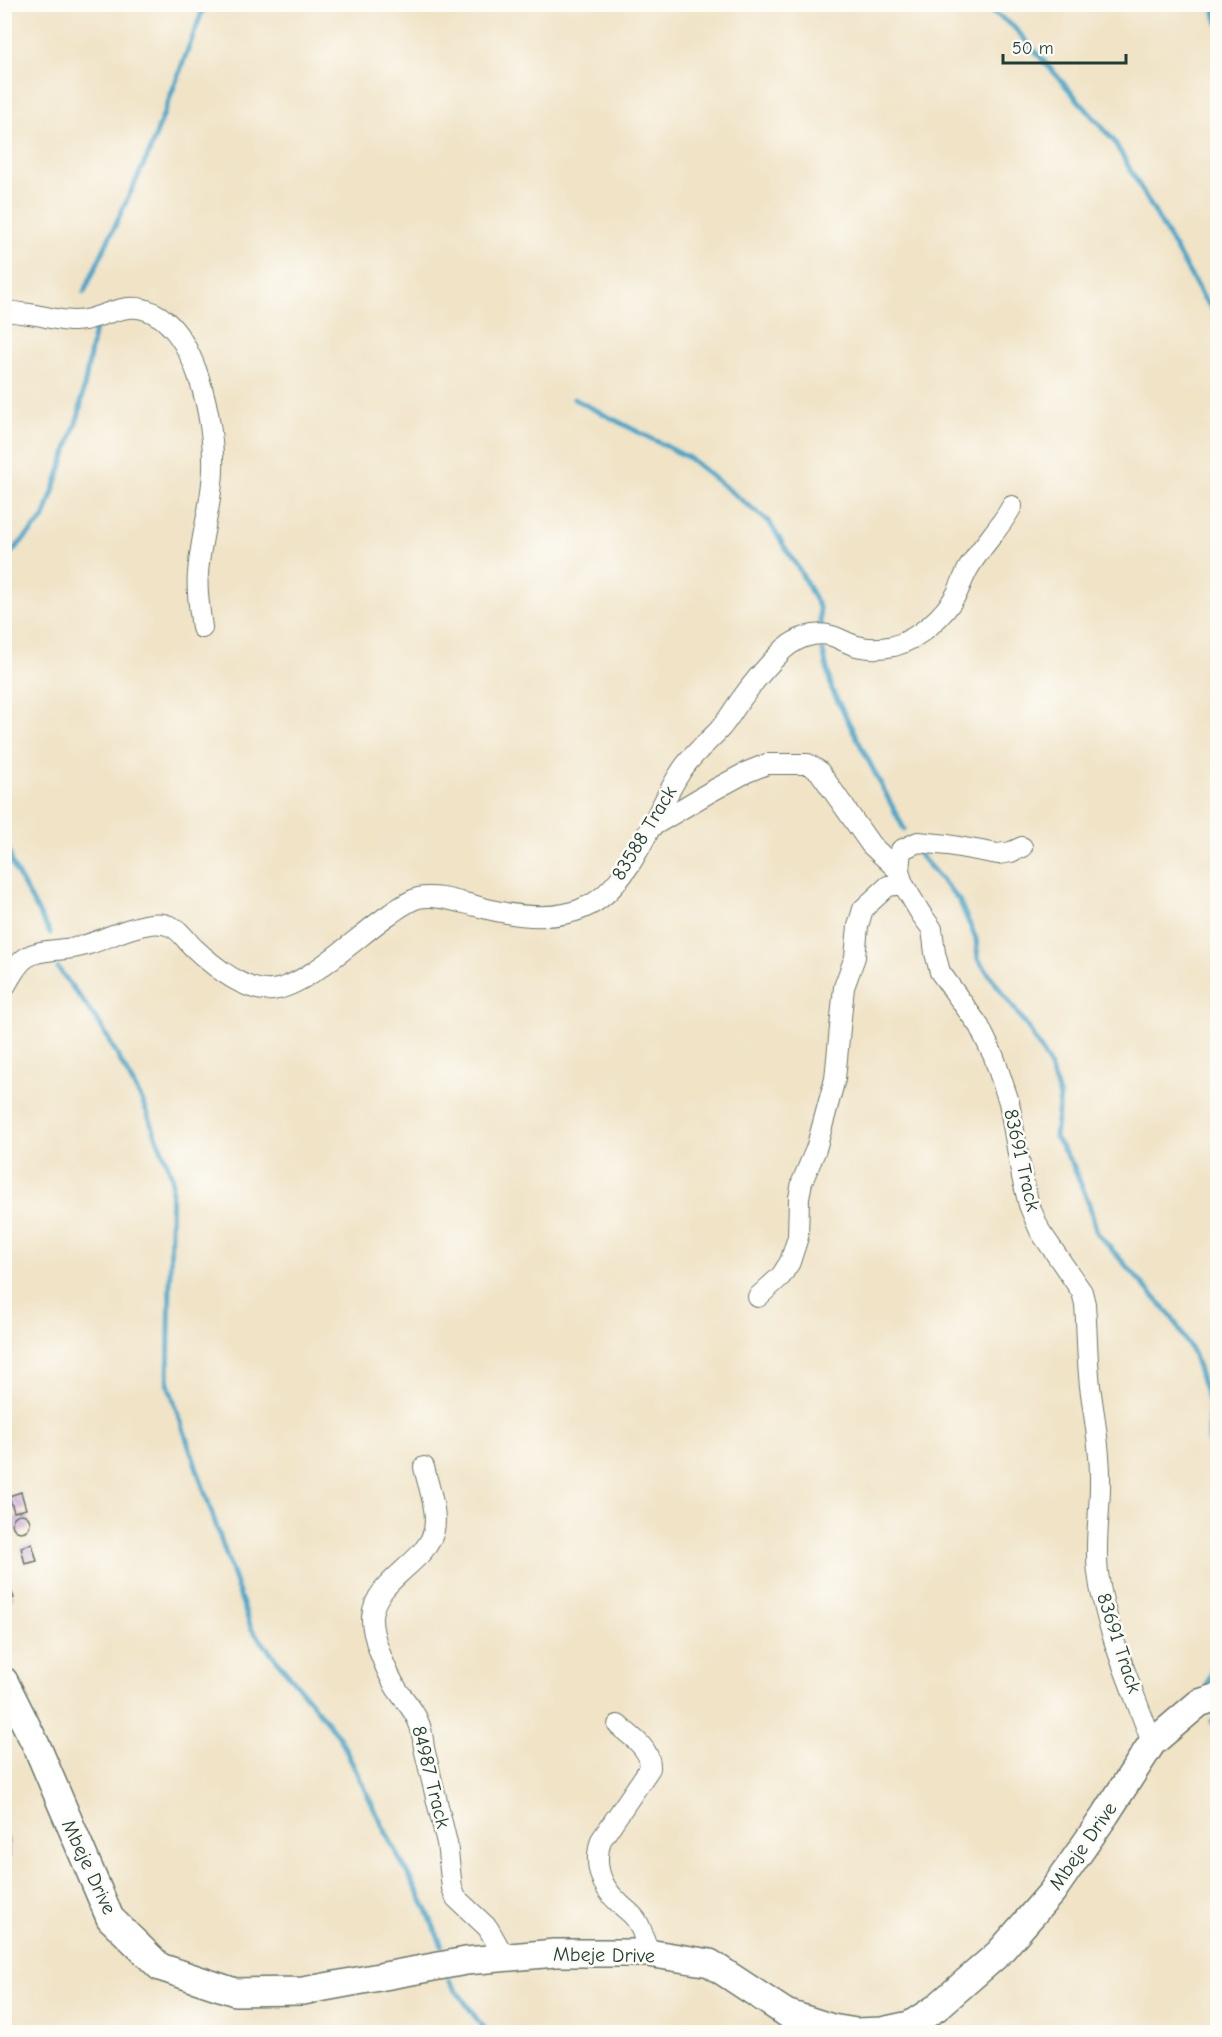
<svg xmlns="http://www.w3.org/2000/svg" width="1222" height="2037" font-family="'Comic Neue',sans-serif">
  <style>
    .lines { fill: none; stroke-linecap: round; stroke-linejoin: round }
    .stream { stroke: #4aa5c8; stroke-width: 5 }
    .building { fill: url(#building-back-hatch) }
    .street-casing { stroke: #687767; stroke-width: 22 }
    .secondary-casing { stroke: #687767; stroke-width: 30 }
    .street { stroke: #fff; stroke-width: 20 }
    .secondary { stroke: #fff; stroke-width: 27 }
    .labels { text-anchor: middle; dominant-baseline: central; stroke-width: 5; stroke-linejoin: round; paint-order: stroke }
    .street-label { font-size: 20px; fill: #1f3d34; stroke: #fdfcf7 }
  </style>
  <defs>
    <pattern id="building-back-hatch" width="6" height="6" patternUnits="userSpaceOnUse" patternTransform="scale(1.5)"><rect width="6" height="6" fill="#cba7d1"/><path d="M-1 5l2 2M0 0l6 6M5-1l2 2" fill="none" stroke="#a489aa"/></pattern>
  </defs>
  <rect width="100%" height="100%" fill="#fdfcf7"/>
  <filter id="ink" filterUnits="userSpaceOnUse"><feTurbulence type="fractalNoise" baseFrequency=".0167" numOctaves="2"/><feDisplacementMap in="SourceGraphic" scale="12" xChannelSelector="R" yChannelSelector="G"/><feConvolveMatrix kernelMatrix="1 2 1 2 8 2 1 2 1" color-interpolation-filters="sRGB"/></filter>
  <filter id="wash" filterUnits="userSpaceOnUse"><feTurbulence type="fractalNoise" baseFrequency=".008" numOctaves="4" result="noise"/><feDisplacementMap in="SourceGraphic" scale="24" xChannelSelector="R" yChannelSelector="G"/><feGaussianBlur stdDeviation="1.35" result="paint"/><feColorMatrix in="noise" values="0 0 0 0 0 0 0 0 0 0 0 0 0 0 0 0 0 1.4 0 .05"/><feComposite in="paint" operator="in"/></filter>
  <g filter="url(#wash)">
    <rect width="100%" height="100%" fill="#f0e3c6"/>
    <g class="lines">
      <g class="stream">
        <path d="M 982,4 L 1013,26 L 1114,141 L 1203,297 L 1218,316"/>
        <path d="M 1213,4 L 1218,23"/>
        <path d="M 84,292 L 149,153 L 205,4"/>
        <path d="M 574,399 L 689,458 L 769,522 L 800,571 L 819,607 L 821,629"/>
        <path d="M 4,560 L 44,518 L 79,414 L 96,323"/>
        <path d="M 823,651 L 832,690 L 904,829"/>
        <path d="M 4,836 L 13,866 L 50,933"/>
        <path d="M 918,853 L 959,900 L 976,939 L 978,959 L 1029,1029 L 1048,1062 L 1060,1097 L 1055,1137 L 1073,1165 L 1089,1204 L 1097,1233 L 1172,1317 L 1194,1355 L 1209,1404 L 1209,1441 L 1218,1487"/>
        <path d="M 58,968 L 100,1024 L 143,1102 L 172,1176 L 168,1384 L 251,1628 L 340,1738 L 385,1831 L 426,1908 L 442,1946"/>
        <path d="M 1207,1686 L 1218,1650"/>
        <path d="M 1212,1721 L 1218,1729"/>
        <path d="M 449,1980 L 486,2032"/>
      </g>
    </g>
    <g id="blocks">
      <g class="building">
        <path d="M 21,1492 L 26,1509 L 14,1512 L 9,1496 Z"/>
        <circle cx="21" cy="1523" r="9"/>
        <path d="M 32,1544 L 37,1561 L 25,1564 L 21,1547 Z"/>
        <path d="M 7,1579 L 14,1598 L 4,1602 L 4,1580 Z"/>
        <path d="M 4,1837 L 9,1837 L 10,1853 L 4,1854 Z"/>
      </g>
    </g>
  </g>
  <g filter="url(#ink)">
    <use href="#blocks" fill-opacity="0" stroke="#687767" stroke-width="1.5"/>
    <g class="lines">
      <g class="street-casing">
        <g id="street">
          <path d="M 4,310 C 15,313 25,313 36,315 C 53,318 68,323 85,320 C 104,316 123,304 143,309 C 196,322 215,424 213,470 C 212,505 200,539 198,574 C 196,591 200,611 202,628"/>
          <path d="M 651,827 L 710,792 L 747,772 L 767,764 L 808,764 L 819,771 L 871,845 L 899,871"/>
          <path d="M 1022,847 L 1011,852 L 998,854 L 948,845 L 918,842 L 901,850 L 899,871 L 903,884 L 921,914 L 932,929 L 935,953 L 940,972 L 979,1026 L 994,1057 L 1009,1102 L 1022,1177 L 1029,1205 L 1040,1231 L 1082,1292 L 1085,1304 C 1087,1331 1087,1359 1090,1386 C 1094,1417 1100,1446 1100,1477 C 1101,1509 1094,1541 1098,1573 C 1105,1630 1133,1689 1152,1743"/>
          <path d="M 4,988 C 11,977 16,964 27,957 C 39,950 51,951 65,949 C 93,947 117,930 145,925 C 153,923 163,923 170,926 C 181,930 186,941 194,948 C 212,965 246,993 272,990 C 306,987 360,934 390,914 C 399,908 408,901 418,898 C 436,894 459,902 476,906 C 511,916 556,923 590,905 C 632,883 655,811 680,773 C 690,756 706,744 719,730 C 728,720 734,709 742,698 C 754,681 769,664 784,649 C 797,638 815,631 832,636 C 842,639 851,646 862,647 C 872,649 884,648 894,646 C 919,639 945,615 957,593 C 961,585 964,576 968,569 C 981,546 1000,529 1012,506"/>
          <path d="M 758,1297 L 781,1276 L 790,1262 L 798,1237 L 799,1198 L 802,1182 L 816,1149 L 835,1079 L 844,987 L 855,957 L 858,926 L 863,909 L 888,886 L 903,884"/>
          <path d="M 424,1467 C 428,1486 438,1510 434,1530 C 428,1562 374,1580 372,1617 C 371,1636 386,1670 395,1686 C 402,1698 413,1708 418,1721 C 422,1729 423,1738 424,1748 L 447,1843 L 452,1888 L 456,1898 L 488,1928 L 505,1958"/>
          <path d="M 618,1725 C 631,1737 651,1748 650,1768 L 601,1840 C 593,1865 601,1887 620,1904 C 626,1910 633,1914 637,1921 C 643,1930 645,1942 648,1953"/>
        </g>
      </g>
      <g class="secondary-casing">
        <path id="secondary" d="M 4,1681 L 38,1749 L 110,1918 L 160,1967 L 235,1992 L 303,1991 L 466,1961 L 555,1953 L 648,1953 L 710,1963 L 786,2013 L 832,2028 L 856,2032 L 882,2031 L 910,2025 L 936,2008 L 999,1953 L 1052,1892 L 1106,1814 L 1152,1743 L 1199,1703 L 1218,1697"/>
      </g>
      <use href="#street" class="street"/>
      <use href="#secondary" class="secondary"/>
    </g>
  </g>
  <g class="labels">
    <g class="street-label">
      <text transform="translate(644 833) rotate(-59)">83588 Track</text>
      <text transform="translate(1022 1160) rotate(77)">83691 Track</text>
      <text transform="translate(1119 1643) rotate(72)">83691 Track</text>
      <text transform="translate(431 1777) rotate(76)">84987 Track</text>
      <text transform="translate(1083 1846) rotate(-55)">Mbeje Drive</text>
      <text transform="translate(89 1867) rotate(65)">Mbeje Drive</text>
      <text transform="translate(604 1955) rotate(1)">Mbeje Drive</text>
    </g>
  </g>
  <rect width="1222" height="2037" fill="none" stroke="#fdfcf7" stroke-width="24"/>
  <path d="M1003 54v9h123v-9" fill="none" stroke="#1f3d34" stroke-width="3"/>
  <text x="1012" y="54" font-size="18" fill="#1f3d34" stroke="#fdfcf7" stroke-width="4.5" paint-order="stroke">50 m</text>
</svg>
